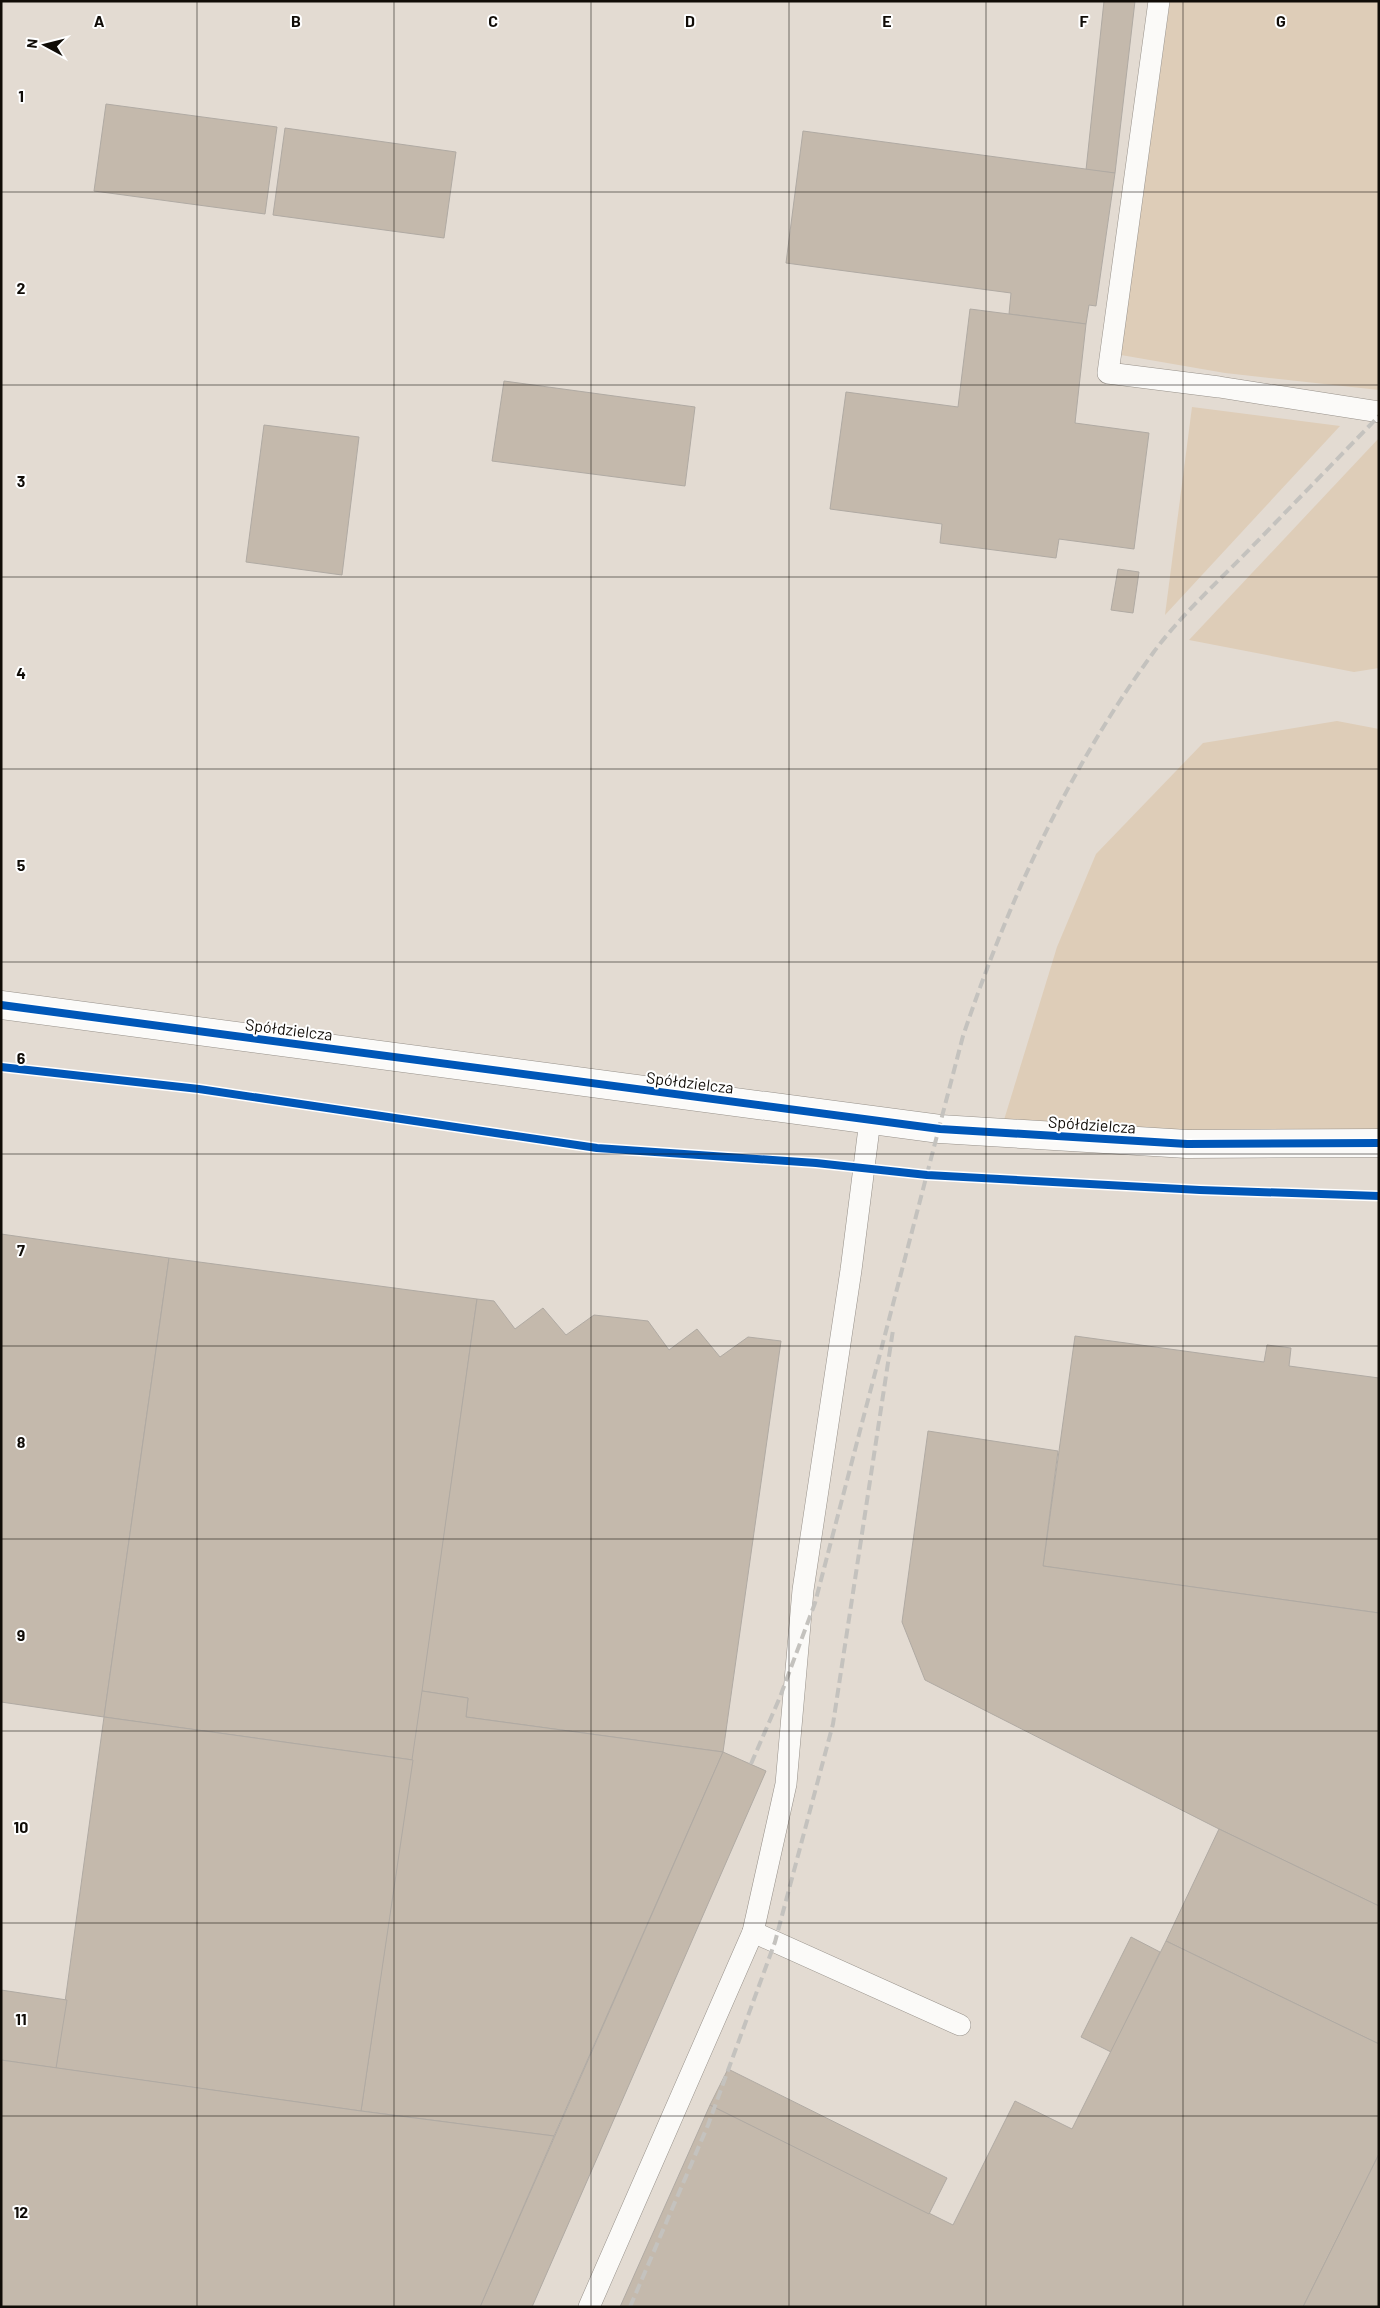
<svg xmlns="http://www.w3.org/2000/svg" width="1380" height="2308" font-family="Barlow,sans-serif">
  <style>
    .green { fill: #decdb8 }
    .building { fill: #c4b9ac; stroke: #b0aaa3 }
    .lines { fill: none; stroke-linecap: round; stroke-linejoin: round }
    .service-casing { stroke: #97918a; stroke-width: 22 }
    .tertiary-casing { stroke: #97918a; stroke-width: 29 }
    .service { stroke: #fbfaf8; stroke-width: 21 }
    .tertiary { stroke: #fbfaf8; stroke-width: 28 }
    .rail { stroke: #c4c2be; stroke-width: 4; stroke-dasharray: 10 5; stroke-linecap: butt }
    .cycleway-casing { stroke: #fff; stroke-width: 11 }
    .cycleway { stroke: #0057b8; stroke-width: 8 }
    .grid { fill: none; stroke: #100c07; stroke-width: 1; stroke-opacity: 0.55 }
    .labels { text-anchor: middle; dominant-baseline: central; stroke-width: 4; stroke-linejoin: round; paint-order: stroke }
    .street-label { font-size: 16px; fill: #100c07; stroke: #fff }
    .grid-label { font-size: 16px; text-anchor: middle; font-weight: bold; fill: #100c07; stroke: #fff; stroke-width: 4; stroke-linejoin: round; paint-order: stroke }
  </style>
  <rect width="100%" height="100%" fill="#e3dbd2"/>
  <g class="green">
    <path d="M 1170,1 L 1379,1 L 1379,390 L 1225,373 L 1121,355 Z"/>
    <path d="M 1192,407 L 1340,426 L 1165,615 Z"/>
    <path d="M 1379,438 L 1379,668 L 1354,672 L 1189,640 Z"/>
    <path d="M 1337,721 L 1379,729 L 1379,1143 L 1000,1133 L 1057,947 L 1096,854 L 1203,743 Z"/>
  </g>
  <g class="building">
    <path d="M 1104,1 L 1135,1 L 1115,173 L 1086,170 Z"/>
    <path d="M 106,104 L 277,127 L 265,214 L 94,191 Z"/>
    <path d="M 285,128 L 456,152 L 444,238 L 273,215 Z"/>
    <path d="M 803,131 L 1115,173 L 1096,306 L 1089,305 L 1086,324 L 1009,314 L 1011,293 L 786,263 Z"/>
    <path d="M 970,309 L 1086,324 L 1075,423 L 1149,433 L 1134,549 L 1059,539 L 1056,558 L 940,543 L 942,524 L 830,509 L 846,392 L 958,407 Z"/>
    <path d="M 504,381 L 695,407 L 685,486 L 492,461 Z"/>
    <path d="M 264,425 L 359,437 L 342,575 L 246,562 Z"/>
    <path d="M 1118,569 L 1139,572 L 1133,613 L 1111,610 Z"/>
    <path d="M 1,1234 L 169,1258 L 104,1717 L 1,1702 Z"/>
    <path d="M 169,1258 L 477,1299 L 413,1760 L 104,1717 Z"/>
    <path d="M 477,1299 L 494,1301 L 515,1329 L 543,1308 L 566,1335 L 594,1315 L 648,1321 L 669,1350 L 697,1329 L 720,1357 L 748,1337 L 781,1341 L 723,1752 L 466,1717 L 468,1698 L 422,1691 Z"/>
    <path d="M 1075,1336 L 1264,1362 L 1267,1345 L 1291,1348 L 1289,1366 L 1379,1378 L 1379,1613 L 1043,1566 Z"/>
    <path d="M 928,1431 L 1058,1451 L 1043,1566 L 1379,1613 L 1379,1906 L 1219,1829 L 925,1680 L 902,1622 Z"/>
    <path d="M 422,1691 L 468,1698 L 466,1717 L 723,1752 L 554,2136 L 361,2111 Z"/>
    <path d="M 104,1717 L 413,1760 L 361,2111 L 56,2068 Z"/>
    <path d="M 723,1752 L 766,1771 L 532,2307 L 480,2307 Z"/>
    <path d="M 1219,1829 L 1379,1906 L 1379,2044 L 1166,1941 Z"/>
    <path d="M 1131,1937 L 1160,1952 L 1111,2052 L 1081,2037 Z"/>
    <path d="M 1166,1941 L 1379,2044 L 1379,2154 L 1303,2307 L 620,2307 L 710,2105 L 953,2225 L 1015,2101 L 1072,2129 Z"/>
    <path d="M 1,1990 L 67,2000 L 56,2068 L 1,2060 Z"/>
    <path d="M 1,2060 L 361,2111 L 554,2136 L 480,2307 L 1,2307 Z"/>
    <path d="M 728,2069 L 947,2178 L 929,2214 L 710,2105 Z"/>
    <path d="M 1379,2154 L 1379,2307 L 1303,2307 Z"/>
  </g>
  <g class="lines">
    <g class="service-casing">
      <g id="service">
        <path d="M 1159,1 L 1108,373 L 1219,387 L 1379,412"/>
        <path d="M 753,1932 L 960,2025"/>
        <path d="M 589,2307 L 753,1932 L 786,1784 L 803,1590 L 851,1270 L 870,1120"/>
      </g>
    </g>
    <g class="tertiary-casing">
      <path id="tertiary" d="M 1,1005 L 940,1129 L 1187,1144 L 1379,1143"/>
    </g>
    <use href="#service" class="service"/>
    <use href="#tertiary" class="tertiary"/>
    <g class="rail">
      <path d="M 751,1764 L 780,1697 L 815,1603 L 963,1036 C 1009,900 1068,769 1153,653 C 1177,620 1212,587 1241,558 C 1287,511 1333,463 1379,416"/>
      <path d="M 630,2307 L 708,2125 L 775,1942 L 833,1724 L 893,1330"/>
    </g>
    <g class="cycleway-casing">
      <g id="cycleway">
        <path d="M 1,1005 L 940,1129 L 1187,1144 L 1379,1143"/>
        <path d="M 1,1067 L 199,1089 L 597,1148 L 816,1163 L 927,1175 L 1200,1190 L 1379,1196"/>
      </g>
    </g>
    <use href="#cycleway" class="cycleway"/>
  </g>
  <path class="grid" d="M 197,1 L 197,2307M 394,1 L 394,2307M 591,1 L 591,2307M 789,1 L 789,2307M 986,1 L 986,2307M 1183,1 L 1183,2307M 1,192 L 1379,192M 1,385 L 1379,385M 1,577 L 1379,577M 1,769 L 1379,769M 1,962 L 1379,962M 1,1154 L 1379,1154M 1,1346 L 1379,1346M 1,1539 L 1379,1539M 1,1731 L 1379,1731M 1,1923 L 1379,1923M 1,2116 L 1379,2116"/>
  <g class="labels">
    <g class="street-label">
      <text transform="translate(289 1029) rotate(7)">Spółdzielcza</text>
      <text transform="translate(690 1082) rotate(7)">Spółdzielcza</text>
      <text transform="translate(1092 1124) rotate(4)">Spółdzielcza</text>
    </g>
  </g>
  <g class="grid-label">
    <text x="99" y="27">A</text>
    <text x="296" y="27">B</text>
    <text x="493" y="27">C</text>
    <text x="690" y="27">D</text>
    <text x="887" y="27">E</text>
    <text x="1084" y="27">F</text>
    <text x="1281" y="27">G</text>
    <text x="21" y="102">1</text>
    <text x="21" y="294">2</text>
    <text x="21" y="487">3</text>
    <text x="21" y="679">4</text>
    <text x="21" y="871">5</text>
    <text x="21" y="1064">6</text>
    <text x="21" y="1256">7</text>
    <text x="21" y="1448">8</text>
    <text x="21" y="1641">9</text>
    <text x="21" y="1833">10</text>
    <text x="21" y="2025">11</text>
    <text x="21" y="2218">12</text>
  </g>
  <rect width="1380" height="2308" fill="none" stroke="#100c07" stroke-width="5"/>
  <g transform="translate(45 45) rotate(277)" stroke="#ffffff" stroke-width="4" paint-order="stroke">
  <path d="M0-4L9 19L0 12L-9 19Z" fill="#100c07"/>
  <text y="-8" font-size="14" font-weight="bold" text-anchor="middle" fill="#100c07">N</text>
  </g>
</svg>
